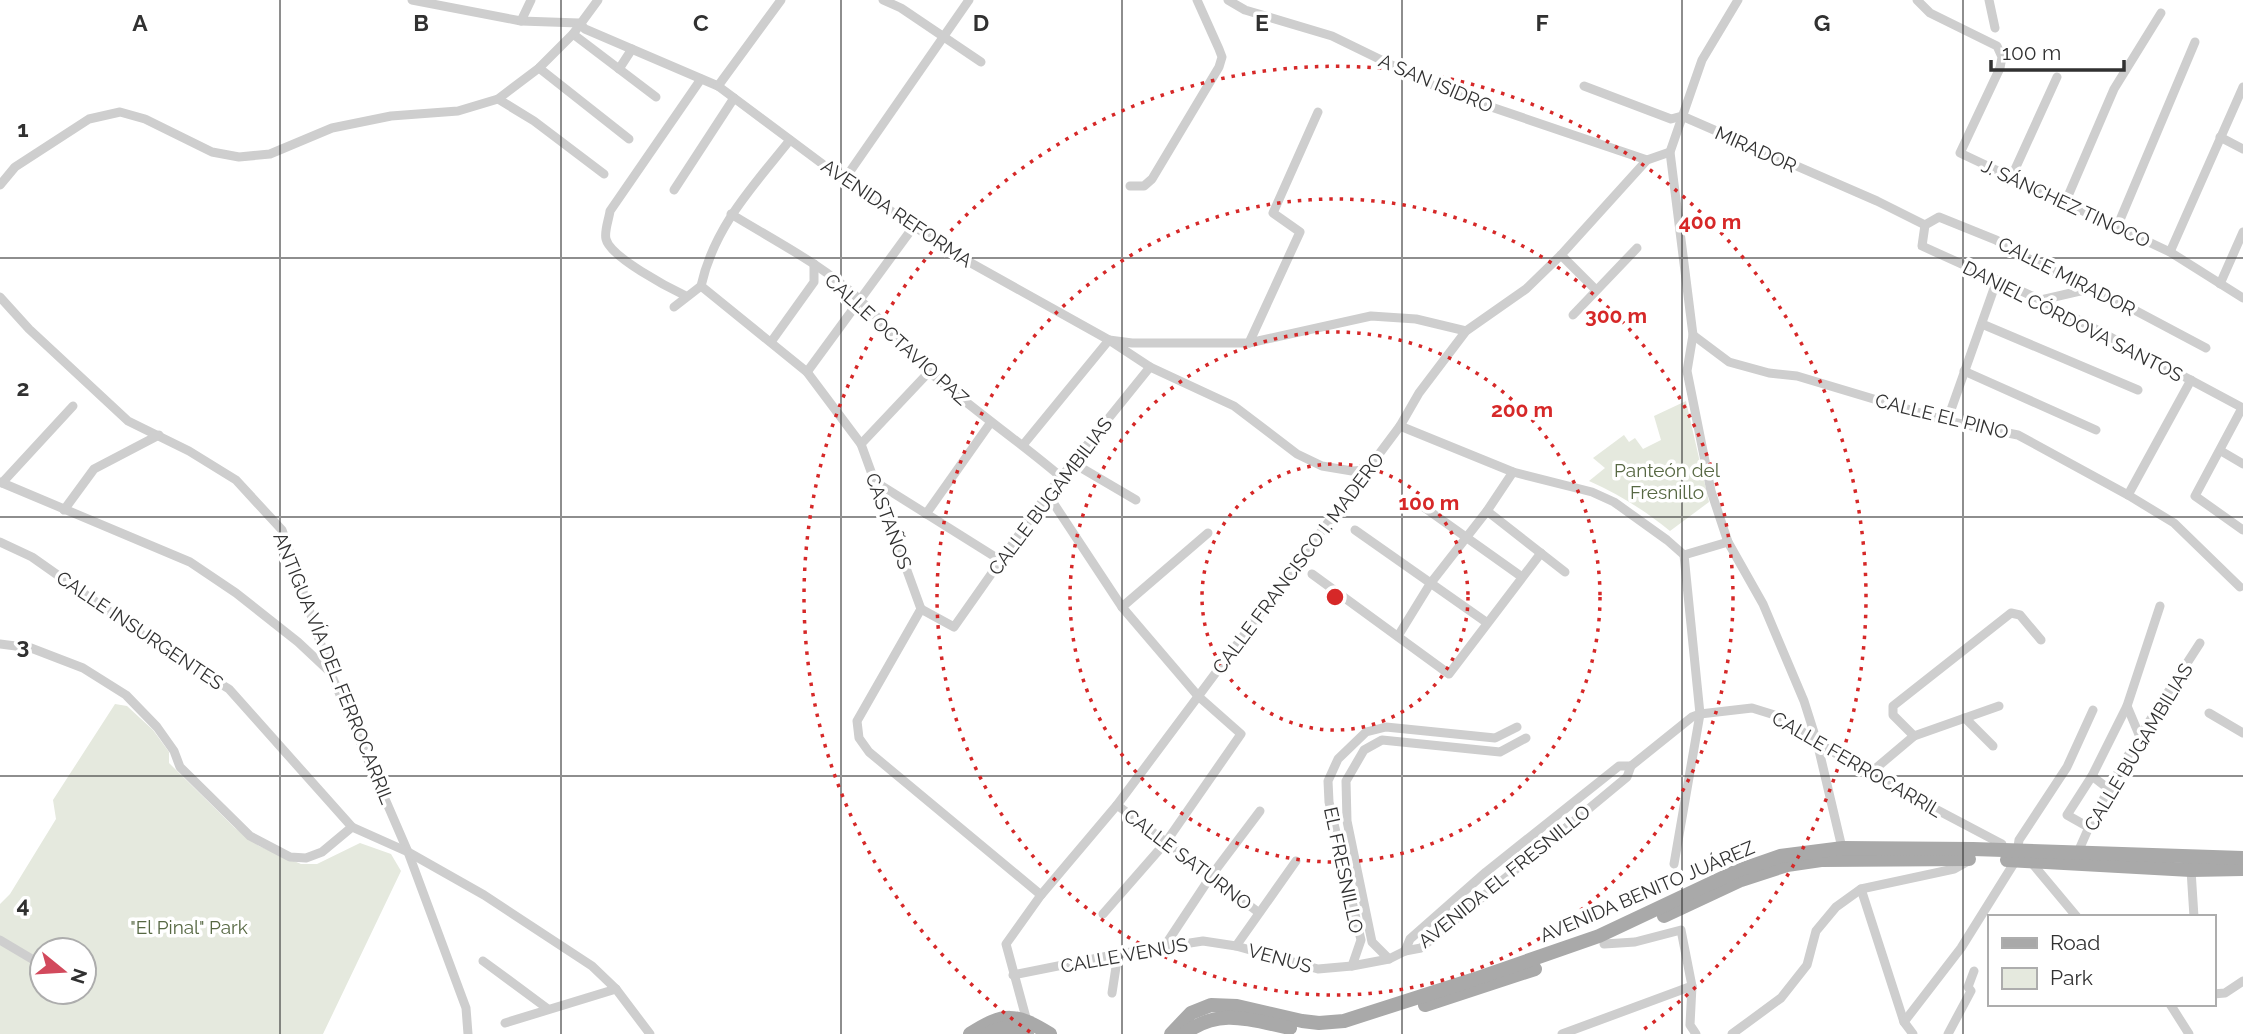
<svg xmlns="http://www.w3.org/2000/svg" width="2243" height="1034" font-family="Raleway,sans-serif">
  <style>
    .green { fill: #e5e9de; fill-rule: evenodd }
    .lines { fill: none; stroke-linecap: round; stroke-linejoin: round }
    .street { stroke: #cecece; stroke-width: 9 }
    .primary { stroke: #a9a9a9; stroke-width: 14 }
    .grid { fill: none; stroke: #313131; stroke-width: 2; stroke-opacity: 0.55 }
    .ring { fill: none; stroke: #d62828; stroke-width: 3.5; stroke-dasharray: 3.5 7 }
    .labels { text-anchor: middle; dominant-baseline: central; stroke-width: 7; stroke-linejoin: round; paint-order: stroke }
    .street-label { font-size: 19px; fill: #313131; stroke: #fff }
    .park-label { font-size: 19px; fill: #576843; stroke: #fff }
    .grid-label { font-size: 23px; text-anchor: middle; font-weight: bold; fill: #313131; stroke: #fff; stroke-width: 7; stroke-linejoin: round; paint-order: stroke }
    .centre { fill: #d62828; stroke: #fff; stroke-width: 3.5 }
    .ring-label { font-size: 21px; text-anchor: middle; font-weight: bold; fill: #d62828; stroke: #fff; stroke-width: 7; stroke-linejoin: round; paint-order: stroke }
  </style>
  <rect width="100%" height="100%" fill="#fff"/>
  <g class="green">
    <path d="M 1686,401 L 1709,502 L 1670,531 C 1644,510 1619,494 1589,481 L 1605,468 L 1593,458 L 1624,435 L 1629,442 L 1635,438 L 1643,449 L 1661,440 L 1654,416 Z"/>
    <path d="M 115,704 L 127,706 L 153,730 L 169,752 L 169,763 L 235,828 L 259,846 L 301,864 L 317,864 L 360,843 L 391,854 L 401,871 L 323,1034 L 0,1034 L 0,904 L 10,894 L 56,819 L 53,800 ZM 42,950 L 84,950 L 84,992 L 42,992 Z"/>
  </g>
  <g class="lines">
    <g class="street">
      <path d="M 412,0 L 521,21 L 579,23 L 585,29 L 718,86 L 844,180 L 962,258 L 1109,340 L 1150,367 L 1234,406 L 1297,454 L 1322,466 L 1352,471 L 1367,470"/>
      <path d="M 883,0 L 901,8 L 981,62"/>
      <path d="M 1228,0 L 1245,10 L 1332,36 L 1447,92 L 1647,160"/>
      <path d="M 1738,0 L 1702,60 L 1670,152 L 1693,335 L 1687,371 L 1711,491 L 1728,542 L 1763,604 L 1804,701 L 1817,742 L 1843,852"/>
      <path d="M 1917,0 L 1930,13 L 1997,46 L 2002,57 L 2000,68 L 1960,153 L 2170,252 L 2243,298"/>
      <path d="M 1989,0 L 1995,28"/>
      <path d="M 521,21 L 531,0"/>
      <path d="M 573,34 L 656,97"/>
      <path d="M 539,68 L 629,139"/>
      <path d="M 619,69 L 632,49"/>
      <path d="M 718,86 L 781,0"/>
      <path d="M 1584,86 L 1671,119 L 1682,116 L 1877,201 L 1925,225"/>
      <path d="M 498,99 L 534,121 L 604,174"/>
      <path d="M 2220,137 L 2243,149"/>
      <path d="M 2011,178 L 2057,77"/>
      <path d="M 844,180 L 969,0"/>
      <path d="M 0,185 L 15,167 L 89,119 L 120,112 L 145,119 L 212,152 L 239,157 L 270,154 L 332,128 L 391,116 L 458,111 L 498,99 L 539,68 L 573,34 L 598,0"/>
      <path d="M 1130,186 L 1144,186 L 1152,179 L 1219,67 L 1222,57 L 1219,49 L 1197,0"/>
      <path d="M 674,190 L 734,98"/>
      <path d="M 2065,203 L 2114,89 L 2161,13"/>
      <path d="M 731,214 C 775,241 823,265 860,300 C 885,323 906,351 931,373 C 973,410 1019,441 1061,477"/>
      <path d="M 1925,225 L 1922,246 L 2041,300 L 2243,408"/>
      <path d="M 1925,225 L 1939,217 L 1996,240 L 2043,267 L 2093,288 L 2206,348"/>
      <path d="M 2117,227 L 2195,42"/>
      <path d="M 2170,252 L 2243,87"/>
      <path d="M 1561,255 L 1596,290"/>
      <path d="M 2220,284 L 2243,232"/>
      <path d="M 701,286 L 807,372 L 861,444 L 921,609"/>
      <path d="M 701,286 C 714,227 753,186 790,140"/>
      <path d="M 686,296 C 669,288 610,257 606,239 C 604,231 609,219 610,211 L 701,79"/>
      <path d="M 0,297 L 29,329 L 128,421 L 189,451 L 236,480 L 282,530 L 331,674 L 408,852 L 466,1008 L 468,1034"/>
      <path d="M 2041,300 L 2093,288"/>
      <path d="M 674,307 L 701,286"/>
      <path d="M 1573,315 L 1637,248"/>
      <path d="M 1982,324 L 2138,390"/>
      <path d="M 1693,335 L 1729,362 L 1769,373 L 1797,376 L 1947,421 L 2018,435 L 2128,495 L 2174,523 L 2240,587"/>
      <path d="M 771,342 L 814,282 L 814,264"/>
      <path d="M 1249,343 L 1300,232 L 1273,213 L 1318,112"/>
      <path d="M 1964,371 L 2096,430"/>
      <path d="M 807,372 L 914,226"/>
      <path d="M 2242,408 L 2195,496 L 2243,530"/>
      <path d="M 1947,421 L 1997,280"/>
      <path d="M 1400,426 L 1513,472 L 1592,492 L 1614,502 L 1667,540 L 1684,555 L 1700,714 L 1674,864"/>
      <path d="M 861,444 L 929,372"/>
      <path d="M 1023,445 L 1109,340 L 1132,343 L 1249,343 L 1371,316 L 1416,319 L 1466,331"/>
      <path d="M 2221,451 L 2243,464"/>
      <path d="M 1073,463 L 1136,500"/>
      <path d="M 874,481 L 1000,560"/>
      <path d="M 0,482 L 190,562 L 236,593 L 298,642 L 330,672"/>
      <path d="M 2,483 L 73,406"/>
      <path d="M 1049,492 L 1052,501 L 1122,607 L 1198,696 L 1241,734 L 1166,842 L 1103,914"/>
      <path d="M 2128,495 L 2191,380"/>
      <path d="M 1418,503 L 1522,577"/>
      <path d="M 64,510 L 94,469 L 159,435"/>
      <path d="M 1487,511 L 1565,572"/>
      <path d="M 926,514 L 991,422"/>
      <path d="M 1355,530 L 1486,622"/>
      <path d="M 0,542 L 32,557 L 154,643 L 229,689 L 352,827"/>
      <path d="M 1684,555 L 1728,542"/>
      <path d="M 1312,574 L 1449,674 L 1541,553"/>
      <path d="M 1122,607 L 1208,533"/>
      <path d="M 921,609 L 857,721 L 859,738 L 869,752 L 1041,895"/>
      <path d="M 921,609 L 954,627 L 1049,492 L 1150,367"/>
      <path d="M 1398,636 L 1430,584 L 1487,511 L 1513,472"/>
      <path d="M 0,644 L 31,648 L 83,668 L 126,695 L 157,727 L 174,751 L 180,767 L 250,836 L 290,857 L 306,858 L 322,852 L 352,827 L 408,852 L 484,895 L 592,966 L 616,989 L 650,1034"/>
      <path d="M 2127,706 L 2140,737"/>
      <path d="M 2209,713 L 2243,733"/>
      <path d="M 1965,718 L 1993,746"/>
      <path d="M 1914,736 L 1893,715 L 1893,706 L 2011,613 L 2020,615 L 2041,640"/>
      <path d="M 1869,774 L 1914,736 L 1999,706"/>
      <path d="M 2092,776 L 2110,790"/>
      <path d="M 1117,805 L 1258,912"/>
      <path d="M 2090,828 L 2067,815 L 2092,776 L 2127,706 L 2160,606"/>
      <path d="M 2078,852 C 2109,778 2157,710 2200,643"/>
      <path d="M 2031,862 L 2077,917"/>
      <path d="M 2191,870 L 2194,917"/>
      <path d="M 1861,889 L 1904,1022 L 1913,1034"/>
      <path d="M 0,940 L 42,965"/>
      <path d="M 1604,944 L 1635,942 L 1681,930 L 1692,986 L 1690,1025 L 1696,1034"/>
      <path d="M 1236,946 L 1296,861"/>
      <path d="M 1164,947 L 1211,876 L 1260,811"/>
      <path d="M 1405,951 L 1410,939 L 1486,872 L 1619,766 L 1631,766"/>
      <path d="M 1389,959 L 1372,942 L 1347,821 L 1346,781 L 1364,750 L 1382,740 L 1500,752 L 1526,738"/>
      <path d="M 483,961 L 548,1009"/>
      <path d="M 1352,966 L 1361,940 L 1329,802 L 1328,781 L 1338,759 L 1366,732 L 1386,727 L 1495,738 L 1517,727"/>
      <path d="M 1013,975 L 1118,954 L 1203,941 L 1236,946 L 1318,969 L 1352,966 L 1389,959 L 1405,951 L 1421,948 L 1627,777 L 1631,766 L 1692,717 L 1700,714 L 1752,708 L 1781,717 L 1817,742 L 1869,774 L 1998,842 L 2002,844 L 2003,851"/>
      <path d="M 1112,993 L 1118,954"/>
      <path d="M 2213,994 L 2225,993 L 2243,981"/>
      <path d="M 2170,1004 L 2189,1034"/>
      <path d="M 1904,1022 L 1961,948 L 2016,860 L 2019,840 L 2067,767 L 2093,710"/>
      <path d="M 505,1023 L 616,989"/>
      <path d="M 1028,1025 L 1006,944 L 1041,895 L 1117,805 L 1400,426 L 1419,393 L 1466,331 L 1526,289 L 1561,255 L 1647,160 L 1670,152"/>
      <path d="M 1562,1034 L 1692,986"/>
      <path d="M 1732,1034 L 1781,998 L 1807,965 L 1816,931 L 1836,907 L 1861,889 L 1954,869 L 1970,860"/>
      <path d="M 1948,1034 L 1971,991 L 1968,987 L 1974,971"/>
    </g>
    <g class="primary">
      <path d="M 2007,860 L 2191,870 L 2243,869"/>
      <path d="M 1664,916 L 1741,880 L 1787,865 L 1821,860 L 1969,859"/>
      <path d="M 1425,1005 L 1535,969"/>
      <path d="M 970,1034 C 1004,1012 1016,1013 1050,1034"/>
      <path d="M 988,1034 C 1002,1025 1013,1027 1027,1034"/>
      <path d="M 1171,1034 L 1191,1013 L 1211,1005 L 1237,1006 L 1302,1021 L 1319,1023 L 1344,1021 L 1472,980 L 1599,936 L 1737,871 L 1780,856 L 1843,848 L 1973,849 L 2243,858"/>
      <path d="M 1184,1034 C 1219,1007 1251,1020 1290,1028"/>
    </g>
  </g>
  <path class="grid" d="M 280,0 L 280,1034M 561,0 L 561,1034M 841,0 L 841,1034M 1122,0 L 1122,1034M 1402,0 L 1402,1034M 1682,0 L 1682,1034M 1963,0 L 1963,1034M 0,258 L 2243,258M 0,517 L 2243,517M 0,776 L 2243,776"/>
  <g class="ring">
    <circle cx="1335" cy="597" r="133"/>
    <circle cx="1335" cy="597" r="265"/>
    <circle cx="1335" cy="597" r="398"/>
    <path d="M1030 1032A531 531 0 1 1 1640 1032"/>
  </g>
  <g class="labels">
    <g class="street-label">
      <text transform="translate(1436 83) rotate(23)">A SAN ISIDRO</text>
      <text transform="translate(1756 149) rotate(24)">MIRADOR</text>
      <text transform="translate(2066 203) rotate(25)">J. SÁNCHEZ TINOCO</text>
      <text transform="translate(897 213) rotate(34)">AVENIDA REFORMA</text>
      <text transform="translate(2067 276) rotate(27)">CALLE MIRADOR</text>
      <text transform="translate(2073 321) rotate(27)">DANIEL CÓRDOVA SANTOS</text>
      <text transform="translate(897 339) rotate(42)">CALLE OCTAVIO PAZ</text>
      <text transform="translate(1942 416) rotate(14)">CALLE EL PINO</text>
      <text transform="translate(1050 496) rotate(-53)">CALLE BUGAMBILIAS</text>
      <text transform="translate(889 521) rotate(70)">CASTAÑOS</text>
      <text transform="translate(1298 563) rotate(-53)">CALLE FRANCISCO I. MADERO</text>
      <text transform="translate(140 630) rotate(34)">CALLE INSURGENTES</text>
      <text transform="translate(334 668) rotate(68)">ANTIGUA VÍA DEL FERROCARRIL</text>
      <text transform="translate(2138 747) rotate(-59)">CALLE BUGAMBILIAS</text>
      <text transform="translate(1857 764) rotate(30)">CALLE FERROCARRIL</text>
      <text transform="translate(1188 859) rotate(37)">CALLE SATURNO</text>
      <text transform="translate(1344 870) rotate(78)">EL FRESNILLO</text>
      <text transform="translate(1504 876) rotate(-39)">AVENIDA EL FRESNILLO</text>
      <text transform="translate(1647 891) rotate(-23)">AVENIDA BENITO JUÁREZ</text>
      <text transform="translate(1124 955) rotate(-10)">CALLE VENUS</text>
      <text transform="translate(1280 958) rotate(15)">VENUS</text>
    </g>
    <g class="park-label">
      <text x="1667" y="470">Panteón del<tspan x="1667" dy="22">Fresnillo</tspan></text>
      <text x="189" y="927">"El Pinal" Park</text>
    </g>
  </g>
  <g class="grid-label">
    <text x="140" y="31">A</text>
    <text x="421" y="31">B</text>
    <text x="701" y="31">C</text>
    <text x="981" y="31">D</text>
    <text x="1262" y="31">E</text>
    <text x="1542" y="31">F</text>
    <text x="1822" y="31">G</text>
    <text x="23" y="137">1</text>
    <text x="23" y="396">2</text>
    <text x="23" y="654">3</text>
    <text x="23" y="913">4</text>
  </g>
  <circle cx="1335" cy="597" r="10" class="centre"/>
  <g class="ring-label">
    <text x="1710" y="229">400 m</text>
    <text x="1616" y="323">300 m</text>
    <text x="1522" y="417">200 m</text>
    <text x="1429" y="510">100 m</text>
  </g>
  <rect x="1988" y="915" width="228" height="91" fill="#ffffff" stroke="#adadad" stroke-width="2"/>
  <rect x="2002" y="938" width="35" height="10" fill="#a9a9a9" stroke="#adadad" stroke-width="2"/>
  <text x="2050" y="950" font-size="21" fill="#313131">Road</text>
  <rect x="2002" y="968" width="35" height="21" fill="#e5e9de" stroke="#adadad" stroke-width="2"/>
  <text x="2050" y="985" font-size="21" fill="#313131">Park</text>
  <g transform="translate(63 971) rotate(108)"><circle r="33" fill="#ffffff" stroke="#adadad" stroke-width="2"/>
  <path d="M0-5L12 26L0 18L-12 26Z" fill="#d2495c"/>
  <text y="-10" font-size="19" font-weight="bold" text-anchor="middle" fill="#313131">N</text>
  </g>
  <path d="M1991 60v10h133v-10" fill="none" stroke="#313131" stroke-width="3.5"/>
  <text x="2002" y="60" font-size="21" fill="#313131" stroke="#ffffff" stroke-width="5" paint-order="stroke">100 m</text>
</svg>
